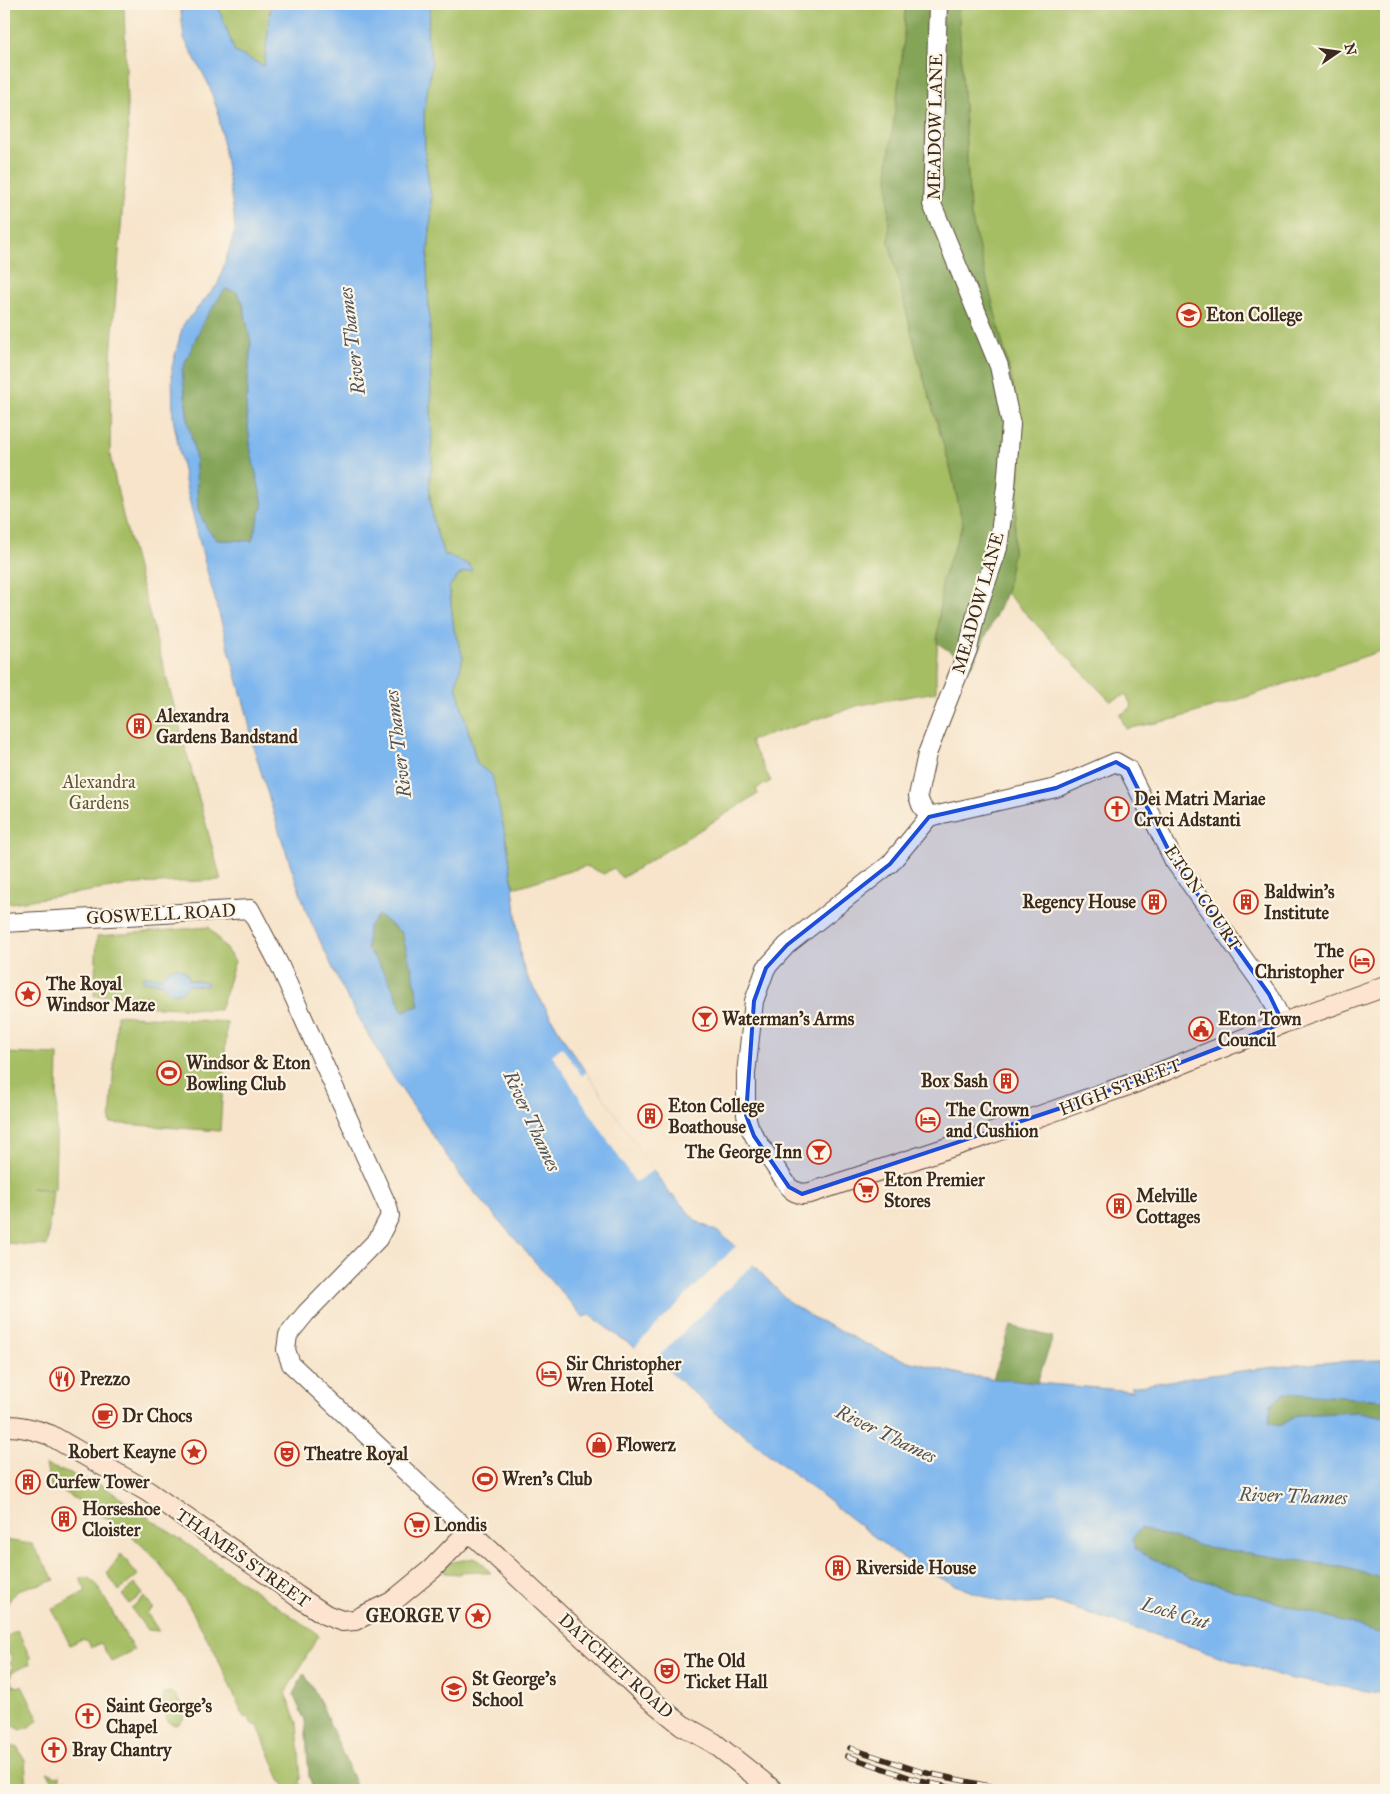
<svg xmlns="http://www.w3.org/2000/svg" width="1390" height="1794" font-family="'IM FELL Great Primer',serif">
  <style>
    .green { fill: #a5bd63; stroke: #707440 }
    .forest { fill: #84a459; stroke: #60673c }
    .water { fill: #7eb6ee; stroke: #5c7086; fill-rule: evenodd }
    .pier { fill: #f7e4cb }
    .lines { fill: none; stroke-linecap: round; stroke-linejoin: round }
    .tertiary-casing { stroke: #574638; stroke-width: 20 }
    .secondary-casing { stroke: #574638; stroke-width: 22 }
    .tertiary { stroke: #fff; stroke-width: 18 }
    .secondary { stroke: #fde4d0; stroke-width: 20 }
    .rail-casing { stroke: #3b2a1e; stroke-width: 5.5 }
    .rail { stroke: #fcf5e5; stroke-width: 4; stroke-dasharray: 11; stroke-linecap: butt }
    .marked { fill: #1d4ed8; fill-opacity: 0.2; stroke: #1d4ed8; stroke-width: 4; stroke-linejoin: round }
    .labels { text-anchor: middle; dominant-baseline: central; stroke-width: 4.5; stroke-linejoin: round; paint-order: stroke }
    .street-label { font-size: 18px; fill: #3b2a1e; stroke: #fcf5e5 }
    .poi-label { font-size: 18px; font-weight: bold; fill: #3b2a1e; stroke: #fcf5e5; text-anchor: start }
    .park-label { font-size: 18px; fill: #5b5633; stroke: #fcf5e5 }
    .water-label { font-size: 19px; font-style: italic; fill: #4f545c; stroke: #fcf5e5 }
  </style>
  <rect width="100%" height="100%" fill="#fcf5e5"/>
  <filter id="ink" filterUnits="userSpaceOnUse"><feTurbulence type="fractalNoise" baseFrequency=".02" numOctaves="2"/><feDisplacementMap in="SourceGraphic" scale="10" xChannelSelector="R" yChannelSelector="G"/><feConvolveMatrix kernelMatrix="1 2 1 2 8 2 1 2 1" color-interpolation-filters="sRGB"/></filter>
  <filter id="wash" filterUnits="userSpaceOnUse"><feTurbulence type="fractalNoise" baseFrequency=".0096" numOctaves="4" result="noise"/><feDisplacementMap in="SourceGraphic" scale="20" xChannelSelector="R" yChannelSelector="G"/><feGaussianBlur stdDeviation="1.12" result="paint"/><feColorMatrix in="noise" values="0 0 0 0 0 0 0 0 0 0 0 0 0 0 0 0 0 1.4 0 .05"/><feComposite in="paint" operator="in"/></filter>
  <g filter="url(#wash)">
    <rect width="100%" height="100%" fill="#f7e4cb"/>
    <g class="green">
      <path d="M 4,4 L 124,4 L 128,137 L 111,357 L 110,455 L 123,516 L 221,880 L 138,884 L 4,904 Z"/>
      <path d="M 217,4 L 271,4 L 264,67 L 235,52 Z"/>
      <path d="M 431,4 L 905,4 L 904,42 L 889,242 L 919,362 L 951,470 L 963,524 L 942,580 L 936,667 L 936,692 L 860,705 L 750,741 L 771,781 L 756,789 L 758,794 L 622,878 L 613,868 L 604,874 L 586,866 L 517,887 L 513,886 L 507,843 L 477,764 L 456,685 L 463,657 L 454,630 L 449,587 C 456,579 460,571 471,571 L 470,565 L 459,561 L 449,555 L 445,555 C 434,532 425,491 432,466 L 430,332 L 427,268 L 431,216 L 431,197 L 425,158 L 424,113 L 427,93 L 427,35 Z"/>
      <path d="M 958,4 L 1386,4 L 1386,649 L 1250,696 L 1175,719 L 1126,729 L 1120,715 L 1132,707 L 1126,695 L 1110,701 L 1006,593 L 1013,552 L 1023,426 L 970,212 Z"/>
      <path d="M 209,927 L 235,961 L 220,1010 L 115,1005 L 113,996 L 94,996 L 97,936 Z"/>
      <path d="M 117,1015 L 227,1022 L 220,1131 L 110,1123 Z"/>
      <path d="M 4,1053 L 58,1055 L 55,1189 L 30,1188 L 53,1191 L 47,1246 L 4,1243 Z"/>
      <path d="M 46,1465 L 103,1486 L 319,1635 L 285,1693 L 297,1723 L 301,1780 L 299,1781 L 303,1790 L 287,1790 L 283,1782 L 281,1782 L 258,1726 L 252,1724 L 248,1717 L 244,1718 L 216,1654 L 188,1604 L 157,1560 L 132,1536 L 109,1520 L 63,1491 L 49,1486 L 49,1479 Z"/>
      <path d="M 4,1540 L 32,1544 L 55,1580 C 29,1590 19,1580 4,1610 Z"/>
      <path d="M 121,1554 L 138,1575 L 119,1591 L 107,1573 Z"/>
      <path d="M 474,1558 L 480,1561 L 491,1573 L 481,1573 L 479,1571 L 460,1572 L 460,1574 L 445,1573 L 443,1567 L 452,1562 Z"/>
      <path d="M 84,1578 L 89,1578 L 97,1585 L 134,1650 L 111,1661 L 101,1643 L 91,1648 L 88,1641 L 82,1639 L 70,1645 L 52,1609 L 86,1591 L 80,1579 Z"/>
      <path d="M 135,1584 L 143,1594 L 129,1604 L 122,1595 Z"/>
      <path d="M 145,1597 L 153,1608 L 147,1613 L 159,1631 L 147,1630 L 131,1608 Z"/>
      <path d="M 17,1630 L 31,1659 L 29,1661 L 30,1664 L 12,1672 L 10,1679 L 13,1685 L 19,1687 L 22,1686 L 39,1720 L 27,1728 L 20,1730 C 0,1719 4,1698 4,1679 L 9,1677 L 6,1672 L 13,1667 L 10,1663 L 12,1659 L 4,1645 L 4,1639 Z"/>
      <path d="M 171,1692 C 179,1697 184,1708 185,1717 L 180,1723 L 176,1725 L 169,1723 C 164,1712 161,1705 164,1693 Z"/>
      <path d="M 11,1746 L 18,1748 L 25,1760 L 27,1790 L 4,1790 L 4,1747 Z"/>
      <path d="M 47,1772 L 56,1776 L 60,1775 L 61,1782 L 67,1779 L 72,1790 L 59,1790 Z"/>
    </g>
    <g class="forest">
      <path d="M 905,4 L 958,4 L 970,212 L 1023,426 L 1013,552 L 1006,593 L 972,666 L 937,643 L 942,580 L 963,524 L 951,470 L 919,362 L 889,242 L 888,164 L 904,42 Z"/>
      <path d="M 225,289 L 237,292 L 243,304 L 251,343 L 246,408 L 251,452 L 263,504 L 252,541 L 217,540 L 208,530 L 198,511 L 195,454 L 188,422 L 182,370 L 203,322 Z"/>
      <path d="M 378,915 L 402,933 L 415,982 L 419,1006 L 402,1011 C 394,988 384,968 367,950 L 368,928 Z"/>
      <path d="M 1011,1326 L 1053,1337 L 1037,1383 L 993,1379 Z"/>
      <path d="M 1285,1393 L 1386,1400 L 1386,1417 L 1358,1412 L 1298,1415 L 1279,1426 L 1269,1423 L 1271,1405 Z"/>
      <path d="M 1140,1528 L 1200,1546 L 1343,1567 L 1386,1579 L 1386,1635 L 1191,1577 L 1170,1568 L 1136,1550 L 1132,1540 Z"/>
      <path d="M 304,1673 L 321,1703 L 358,1790 L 314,1790 L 309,1777 L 305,1721 L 293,1694 Z"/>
    </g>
    <g class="water">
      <path d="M 180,4 L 217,4 L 235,52 L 264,66 L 271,4 L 431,4 L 427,35 L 432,62 L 424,113 L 425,158 L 431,197 L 431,216 L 427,268 L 430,332 L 432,466 C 425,491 434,532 445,555 C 451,555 463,563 470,565 L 472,571 C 460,571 456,578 449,587 L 454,630 L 463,657 L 456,685 L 477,764 L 492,775 L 507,843 L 513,886 L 521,960 L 528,978 L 568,1046 L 671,1196 L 673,1195 L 696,1221 L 718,1232 L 731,1242 L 789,1302 L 812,1317 L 882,1352 L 908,1361 L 968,1376 L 1037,1383 L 1134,1391 L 1130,1387 C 1215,1374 1300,1361 1386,1360 L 1386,1400 L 1285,1393 L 1271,1405 L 1269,1422 L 1279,1426 L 1298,1415 L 1358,1412 L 1386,1417 L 1386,1579 L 1343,1567 L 1200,1546 L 1140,1528 L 1132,1540 L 1136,1550 L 1170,1568 L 1191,1577 L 1386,1635 L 1386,1694 L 1287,1678 L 1054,1602 L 1027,1604 L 997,1601 L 967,1590 L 930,1573 L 895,1553 L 715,1412 L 657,1360 L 620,1338 L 591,1315 L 583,1317 L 462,1178 L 389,1071 L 344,992 L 307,913 L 281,837 L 254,749 L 247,714 L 206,567 L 187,491 L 173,418 L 172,367 L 183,325 L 218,284 L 235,231 L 234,214 L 218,112 L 208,83 L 184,38 ZM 225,289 L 237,292 L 243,303 L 251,343 L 246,408 L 251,452 L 263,504 L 252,541 L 217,540 L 208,530 L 198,511 L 195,454 L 188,422 L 182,370 L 203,322 ZM 378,915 L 402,933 L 415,982 L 419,1006 L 402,1011 C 394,988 383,968 367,949 L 368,928 Z"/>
      <path d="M 176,967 C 183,968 188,972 189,980 L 207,982 L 207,986 L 188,985 C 181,997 168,996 162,983 L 143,981 L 143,976 L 162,978 L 167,970 Z"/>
    </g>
    <g class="pier">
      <path d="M 562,1047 L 582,1076 L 586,1072 L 654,1170 L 635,1182 L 552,1055 Z"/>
      <path d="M 737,1245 L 755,1262 L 654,1361 L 640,1353 L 635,1347 Z"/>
    </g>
  </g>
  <g filter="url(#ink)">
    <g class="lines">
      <g class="tertiary-casing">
        <g id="tertiary">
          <path d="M 929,817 L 921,805 L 918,796 L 927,754 L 968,649 L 977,610 L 998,548 L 1006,487 L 1011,424 L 999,366 L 932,204 L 938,4"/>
          <path d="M 929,817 L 1056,788 L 1116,762 L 1128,769 L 1174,861 L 1269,994 L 1283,1023"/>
          <path d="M 4,923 L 250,909 L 279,964 L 388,1207 L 390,1216 L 378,1239 L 306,1313 L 288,1335 L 286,1350 L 291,1364 L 469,1531"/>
          <path d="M 794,1191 L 789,1187 L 754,1136 L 749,1126 L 746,1115 L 746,1074 L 754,1001 L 766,968 L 787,945 L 890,864 L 929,817"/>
        </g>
      </g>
      <g class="secondary-casing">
        <g id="secondary">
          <path d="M 794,1191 L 802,1194 L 810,1193 L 981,1137 L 1079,1102 L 1134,1083 L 1283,1023 L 1386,986"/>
          <path d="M 4,1426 C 20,1425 34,1429 50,1435 L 147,1491 L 270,1576 L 297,1596 L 326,1615 L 342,1621 L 355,1620 L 392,1602 L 432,1569 L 469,1531 L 646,1696 L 682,1725 L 714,1743 L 773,1790"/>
        </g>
      </g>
      <use href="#tertiary" class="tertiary"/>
      <use href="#secondary" class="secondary"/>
      <g class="rail-casing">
        <g id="rail">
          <path d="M 850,1748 L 922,1772 L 1008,1790"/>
          <path d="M 847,1756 L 920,1781 L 962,1790"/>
        </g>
      </g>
      <use href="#rail" class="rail"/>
    </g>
  </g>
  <path class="marked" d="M 1116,762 L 1128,769 L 1174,861 L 1269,994 L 1283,1023 L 1079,1102 L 802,1194 L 789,1187 L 754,1136 L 746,1115 L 754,1001 L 766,968 L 787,945 L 890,864 L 929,817 L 1056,788 Z"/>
  <defs>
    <g id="school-ring" transform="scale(1.25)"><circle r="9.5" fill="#fcf5e5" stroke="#c8321e" stroke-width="1.5"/><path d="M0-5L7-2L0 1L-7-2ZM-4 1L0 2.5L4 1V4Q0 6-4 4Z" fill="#c8321e"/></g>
    <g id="building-ring" transform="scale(1.25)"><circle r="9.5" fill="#fcf5e5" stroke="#c8321e" stroke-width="1.5"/><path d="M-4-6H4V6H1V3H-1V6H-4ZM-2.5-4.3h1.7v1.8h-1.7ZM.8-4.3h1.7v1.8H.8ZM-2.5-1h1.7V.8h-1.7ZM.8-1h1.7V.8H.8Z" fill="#c8321e"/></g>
    <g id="church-ring" transform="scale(1.25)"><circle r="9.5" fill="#fcf5e5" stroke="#c8321e" stroke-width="1.5"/><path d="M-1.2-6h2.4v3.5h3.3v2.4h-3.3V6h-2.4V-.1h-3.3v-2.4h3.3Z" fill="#c8321e"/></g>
    <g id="hotel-ring" transform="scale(1.25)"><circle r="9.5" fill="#fcf5e5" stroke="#c8321e" stroke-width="1.5"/><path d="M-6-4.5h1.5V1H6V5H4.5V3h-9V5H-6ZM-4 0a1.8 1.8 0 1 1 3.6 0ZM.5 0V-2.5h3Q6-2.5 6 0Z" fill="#c8321e"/></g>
    <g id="sight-ring" transform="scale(1.25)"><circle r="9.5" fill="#fcf5e5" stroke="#c8321e" stroke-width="1.5"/><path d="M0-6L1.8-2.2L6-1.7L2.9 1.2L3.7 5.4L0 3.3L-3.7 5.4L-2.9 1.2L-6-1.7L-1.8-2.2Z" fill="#c8321e"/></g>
    <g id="bar-ring" transform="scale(1.25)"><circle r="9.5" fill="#fcf5e5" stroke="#c8321e" stroke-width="1.5"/><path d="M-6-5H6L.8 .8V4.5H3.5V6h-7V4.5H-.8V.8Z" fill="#c8321e"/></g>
    <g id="civic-ring" transform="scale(1.25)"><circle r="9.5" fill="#fcf5e5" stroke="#c8321e" stroke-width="1.5"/><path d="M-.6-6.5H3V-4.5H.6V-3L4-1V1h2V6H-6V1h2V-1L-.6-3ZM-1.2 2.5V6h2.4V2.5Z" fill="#c8321e"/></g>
    <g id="stadium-ring" transform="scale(1.25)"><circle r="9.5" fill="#fcf5e5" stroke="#c8321e" stroke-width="1.5"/><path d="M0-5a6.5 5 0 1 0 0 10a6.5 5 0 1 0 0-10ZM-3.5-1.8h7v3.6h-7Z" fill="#c8321e"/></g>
    <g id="supermarket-ring" transform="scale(1.25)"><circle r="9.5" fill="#fcf5e5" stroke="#c8321e" stroke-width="1.5"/><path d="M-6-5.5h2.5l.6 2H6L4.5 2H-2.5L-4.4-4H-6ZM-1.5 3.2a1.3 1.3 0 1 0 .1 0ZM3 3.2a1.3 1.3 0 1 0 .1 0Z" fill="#c8321e"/></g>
    <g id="restaurant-ring" transform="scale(1.25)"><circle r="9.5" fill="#fcf5e5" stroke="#c8321e" stroke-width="1.5"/><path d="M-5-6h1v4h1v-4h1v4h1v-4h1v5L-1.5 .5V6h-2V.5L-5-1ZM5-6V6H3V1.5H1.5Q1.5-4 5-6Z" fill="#c8321e"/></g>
    <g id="cafe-ring" transform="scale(1.25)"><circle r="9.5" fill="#fcf5e5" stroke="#c8321e" stroke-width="1.5"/><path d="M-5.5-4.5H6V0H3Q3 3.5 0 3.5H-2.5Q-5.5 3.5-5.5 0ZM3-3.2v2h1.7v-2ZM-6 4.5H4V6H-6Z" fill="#c8321e"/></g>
    <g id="shop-ring" transform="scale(1.25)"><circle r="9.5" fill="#fcf5e5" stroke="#c8321e" stroke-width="1.5"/><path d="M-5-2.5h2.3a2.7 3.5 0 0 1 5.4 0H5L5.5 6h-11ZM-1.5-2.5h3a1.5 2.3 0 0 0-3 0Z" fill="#c8321e"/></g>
    <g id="theatre-ring" transform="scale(1.25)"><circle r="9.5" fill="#fcf5e5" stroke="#c8321e" stroke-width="1.5"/><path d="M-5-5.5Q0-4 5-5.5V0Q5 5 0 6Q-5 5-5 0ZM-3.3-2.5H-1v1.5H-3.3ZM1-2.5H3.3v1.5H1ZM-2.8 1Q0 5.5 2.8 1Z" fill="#c8321e"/></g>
  </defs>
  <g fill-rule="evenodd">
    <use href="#school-ring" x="1189" y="315"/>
    <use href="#building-ring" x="139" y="726"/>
    <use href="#church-ring" x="1117" y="809"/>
    <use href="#building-ring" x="1154" y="902"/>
    <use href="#building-ring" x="1246" y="902"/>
    <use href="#hotel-ring" x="1362" y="961"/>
    <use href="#sight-ring" x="28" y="994"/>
    <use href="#bar-ring" x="705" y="1019"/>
    <use href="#civic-ring" x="1201" y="1029"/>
    <use href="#stadium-ring" x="169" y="1073"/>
    <use href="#building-ring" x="1006" y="1081"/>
    <use href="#building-ring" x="650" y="1116"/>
    <use href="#hotel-ring" x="928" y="1120"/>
    <use href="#bar-ring" x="819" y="1152"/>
    <use href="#supermarket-ring" x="866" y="1190"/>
    <use href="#building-ring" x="1119" y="1206"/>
    <use href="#hotel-ring" x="549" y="1374"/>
    <use href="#restaurant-ring" x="62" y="1379"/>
    <use href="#cafe-ring" x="105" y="1416"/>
    <use href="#shop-ring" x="599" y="1445"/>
    <use href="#sight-ring" x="194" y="1452"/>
    <use href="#theatre-ring" x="287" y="1454"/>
    <use href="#stadium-ring" x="485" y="1479"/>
    <use href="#building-ring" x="28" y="1482"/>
    <use href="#building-ring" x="64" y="1519"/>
    <use href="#supermarket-ring" x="417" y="1525"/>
    <use href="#building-ring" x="838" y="1568"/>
    <use href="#sight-ring" x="478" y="1616"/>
    <use href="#theatre-ring" x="667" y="1671"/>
    <use href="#school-ring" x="454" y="1689"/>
    <use href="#church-ring" x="88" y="1716"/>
    <use href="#church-ring" x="54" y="1750"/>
  </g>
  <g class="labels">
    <g class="street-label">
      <text transform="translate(935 127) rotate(-89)">MEADOW LANE</text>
      <text transform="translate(978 603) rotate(-74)">MEADOW LANE</text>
      <text transform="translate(1203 898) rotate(56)">ETON COURT</text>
      <text transform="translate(161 914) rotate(-3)">GOSWELL ROAD</text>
      <text transform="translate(1120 1087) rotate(-21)">HIGH STREET</text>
      <text transform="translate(243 1558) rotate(35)">THAMES STREET</text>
      <text transform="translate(616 1666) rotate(42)">DATCHET ROAD</text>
    </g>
    <g class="poi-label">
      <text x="1206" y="315">Eton College</text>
      <text x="156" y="716">Alexandra<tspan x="156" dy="21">Gardens Bandstand</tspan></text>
      <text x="1134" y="799">Dei Matri Mariae<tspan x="1134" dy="21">Crvci Adstanti</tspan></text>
      <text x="1264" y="892">Baldwin's<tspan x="1264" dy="21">Institute</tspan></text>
      <text x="1136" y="902" text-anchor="end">Regency House</text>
      <text x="1344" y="951" text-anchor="end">The<tspan x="1344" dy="21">Christopher</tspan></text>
      <text x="46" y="984">The Royal<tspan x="46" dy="21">Windsor Maze</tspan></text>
      <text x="722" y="1019">Waterman's Arms</text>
      <text x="1218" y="1019">Eton Town<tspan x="1218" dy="21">Council</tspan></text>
      <text x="186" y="1063">Windsor &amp; Eton<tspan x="186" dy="21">Bowling Club</tspan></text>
      <text x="988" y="1081" text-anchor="end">Box Sash</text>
      <text x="668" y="1106">Eton College<tspan x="668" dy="21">Boathouse</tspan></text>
      <text x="946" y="1110">The Crown<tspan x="946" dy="21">and Cushion</tspan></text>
      <text x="802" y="1152" text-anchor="end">The George Inn</text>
      <text x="884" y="1180">Eton Premier<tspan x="884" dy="21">Stores</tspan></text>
      <text x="1136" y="1196">Melville<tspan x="1136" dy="21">Cottages</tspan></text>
      <text x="566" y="1364">Sir Christopher<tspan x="566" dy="21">Wren Hotel</tspan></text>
      <text x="80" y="1379">Prezzo</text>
      <text x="122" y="1416">Dr Chocs</text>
      <text x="616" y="1445">Flowerz</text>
      <text x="176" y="1452" text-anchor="end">Robert Keayne</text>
      <text x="304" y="1454">Theatre Royal</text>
      <text x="502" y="1479">Wren's Club</text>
      <text x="46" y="1482">Curfew Tower</text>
      <text x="82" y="1509">Horseshoe<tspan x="82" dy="21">Cloister</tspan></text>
      <text x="434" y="1525">Londis</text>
      <text x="856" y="1568">Riverside House</text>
      <text x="460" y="1616" text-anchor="end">GEORGE V</text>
      <text x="684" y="1661">The Old<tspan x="684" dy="21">Ticket Hall</tspan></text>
      <text x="472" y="1679">St George's<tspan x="472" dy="21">School</tspan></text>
      <text x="106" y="1706">Saint George's<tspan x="106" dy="21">Chapel</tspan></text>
      <text x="72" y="1750">Bray Chantry</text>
    </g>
    <g class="park-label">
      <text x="99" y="782">Alexandra<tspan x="99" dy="21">Gardens</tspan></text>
    </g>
    <g class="water-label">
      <text transform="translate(352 341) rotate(-97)">River Thames</text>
      <text transform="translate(398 744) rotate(-97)">River Thames</text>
      <text transform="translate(532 1121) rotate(65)">River Thames</text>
      <text transform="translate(886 1434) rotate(26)">River Thames</text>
      <text transform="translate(1293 1496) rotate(2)">River Thames</text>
      <text transform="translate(1175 1613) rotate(17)">Lock Cut</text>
    </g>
  </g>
  <rect width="1390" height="1794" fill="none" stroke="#fcf5e5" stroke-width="20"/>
  <g transform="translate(1338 52) rotate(77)" stroke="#fcf5e5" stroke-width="4" paint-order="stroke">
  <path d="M0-4L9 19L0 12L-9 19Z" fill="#3b2a1e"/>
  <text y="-8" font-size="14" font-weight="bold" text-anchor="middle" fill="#3b2a1e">N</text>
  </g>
</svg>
